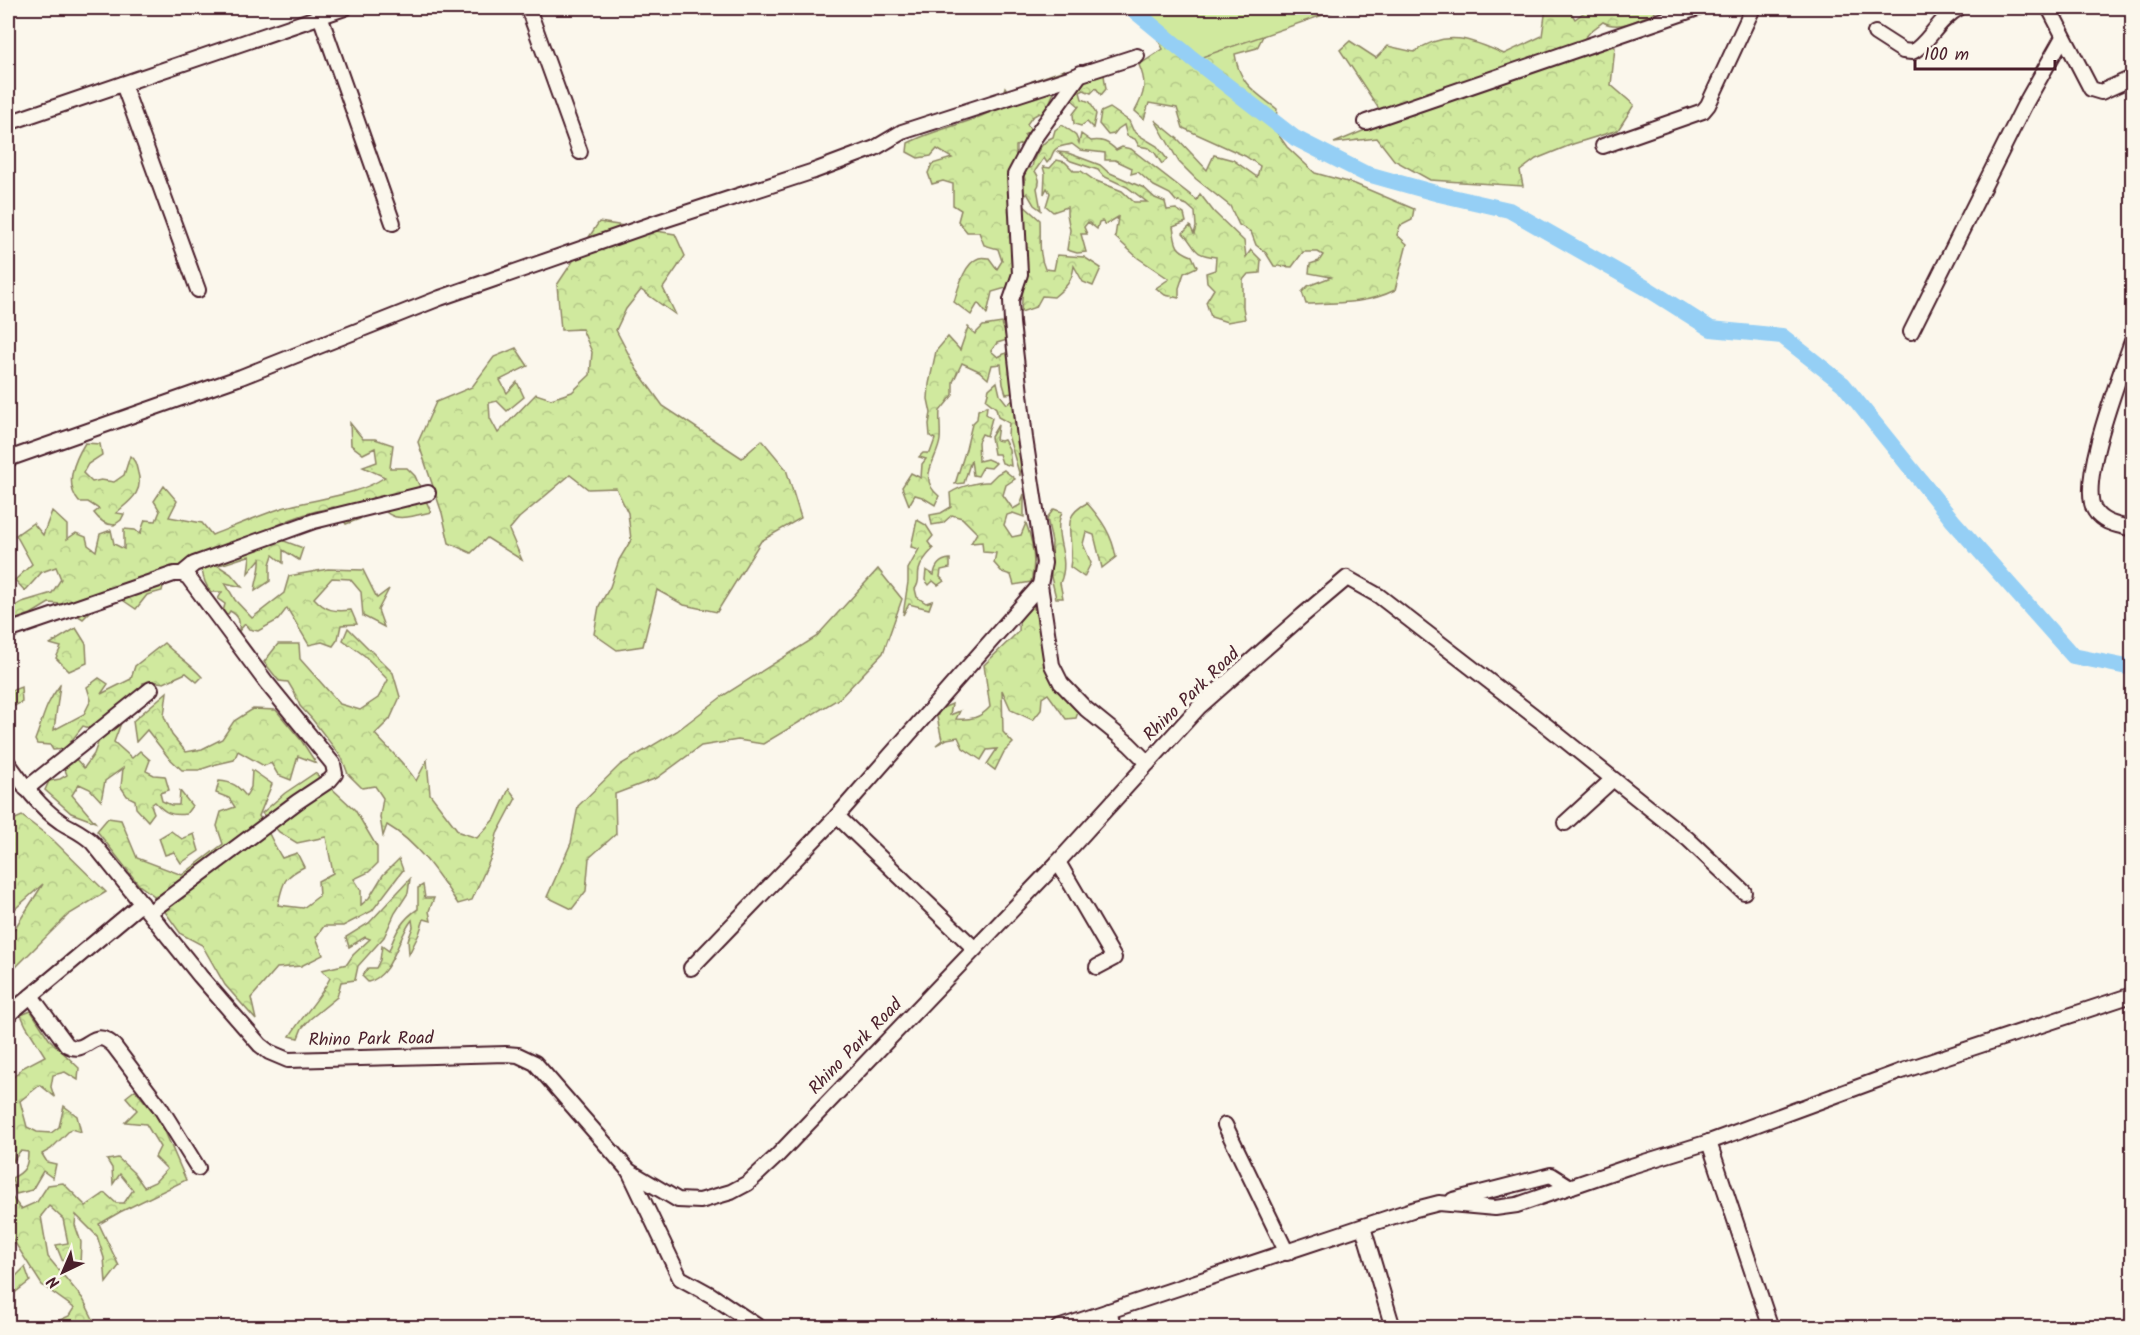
<svg xmlns="http://www.w3.org/2000/svg" width="2140" height="1335" font-family="Kalam,sans-serif">
  <style>
    .forest { fill: url(#forest-crowns); stroke: #8d8464; stroke-width: 1.5 }
    .green { fill: #d0e99e; stroke: #8d8464; stroke-width: 1.5 }
    .lines { fill: none; stroke-linecap: round; stroke-linejoin: round }
    .river { stroke: #95cff5; stroke-width: 16 }
    .minor-casing { stroke: #4a1f2b; stroke-width: 18 }
    .minor { stroke: #fbf7ec; stroke-width: 14 }
    .labels { text-anchor: middle; dominant-baseline: central; stroke-width: 6; stroke-linejoin: round; paint-order: stroke }
    .street-label { font-size: 18px; fill: #4a1f2b; stroke: #fbf7ec }
  </style>
  <defs>
    <pattern id="forest-crowns" width="20" height="18" patternUnits="userSpaceOnUse" patternTransform="scale(1.5)"><rect width="20" height="18" fill="#d0e99e"/><path d="M2 6a3 3 0 1 1 6 0M12 15a3 3 0 1 1 6 0" fill="none" stroke="#b4c788"/></pattern>
  </defs>
  <rect width="100%" height="100%" fill="#fbf7ec"/>
  <filter id="ink" filterUnits="userSpaceOnUse"><feTurbulence type="fractalNoise" baseFrequency=".0167" numOctaves="2"/><feDisplacementMap in="SourceGraphic" scale="12" xChannelSelector="R" yChannelSelector="G"/><feConvolveMatrix kernelMatrix="1 2 1 2 8 2 1 2 1" color-interpolation-filters="sRGB"/></filter>
  <g filter="url(#ink)">
    <g class="forest">
      <path d="M 1546,8 L 1568,8 L 1575,19 L 1590,8 L 1663,8 C 1646,16 1621,32 1603,22 L 1591,31 L 1583,40 L 1615,47 L 1611,85 L 1634,105 L 1618,130 L 1573,144 L 1536,159 L 1520,171 L 1523,186 L 1430,180 L 1394,160 L 1377,138 L 1334,143 L 1387,121 L 1340,50 L 1350,41 L 1376,58 L 1388,46 L 1414,52 C 1446,29 1471,39 1504,54 L 1542,36 Z"/>
      <path d="M 1263,36 L 1257,48 L 1235,54 C 1239,84 1255,92 1277,109 L 1275,130 L 1287,147 L 1315,173 L 1355,184 L 1414,209 L 1412,220 L 1400,226 L 1397,235 L 1407,244 L 1395,290 C 1368,304 1337,303 1306,304 L 1302,292 L 1308,286 L 1331,277 L 1309,273 L 1310,264 L 1319,261 L 1323,255 L 1318,252 L 1303,252 L 1292,267 L 1274,266 L 1266,253 L 1256,245 L 1251,232 L 1239,225 L 1230,206 L 1196,179 L 1179,162 L 1155,120 L 1178,139 L 1207,170 L 1214,155 L 1233,160 L 1257,177 L 1260,166 L 1245,156 L 1183,128 L 1177,108 L 1149,103 L 1144,119 L 1135,111 C 1145,93 1147,83 1139,65 L 1163,49 L 1158,40 Z"/>
      <path d="M 1064,70 L 1043,117 L 1039,113 L 1032,117 L 1027,124 L 1031,131 L 1024,135 L 1028,139 L 1022,150 L 1021,144 L 1016,146 L 1016,163 L 1022,204 L 1040,220 C 1041,237 1038,254 1045,269 L 1054,270 L 1057,255 L 1084,257 L 1101,268 L 1093,286 L 1083,282 L 1074,266 C 1072,282 1066,287 1054,297 L 1042,296 L 1036,307 L 1021,312 L 1023,288 L 1006,288 L 992,292 L 987,314 L 978,303 L 971,315 L 954,302 C 958,289 964,263 979,258 C 982,257 986,258 989,258 L 997,269 L 1002,261 L 998,249 L 984,245 L 979,232 L 967,232 L 958,221 L 961,210 L 953,205 L 953,184 L 943,181 L 932,184 L 928,173 L 932,164 L 952,158 L 937,149 L 931,156 L 918,158 L 907,152 L 908,143 C 937,128 971,124 999,107 L 1005,87 L 1015,103 L 1030,98 L 1032,81 Z"/>
      <path d="M 1104,75 L 1106,89 L 1101,95 L 1096,88 L 1091,93 L 1084,90 L 1080,92 L 1082,99 L 1090,102 L 1096,114 L 1093,128 L 1087,122 L 1081,126 L 1074,124 L 1073,114 L 1079,106 L 1072,100 L 1074,89 L 1085,78 Z"/>
      <path d="M 1110,108 L 1129,121 L 1133,130 L 1140,136 L 1157,146 L 1167,159 L 1162,164 L 1155,153 L 1149,148 L 1139,146 L 1135,139 L 1127,136 L 1124,125 L 1118,129 L 1114,134 L 1108,135 L 1099,124 L 1101,112 Z"/>
      <path d="M 1062,125 L 1075,134 L 1079,143 L 1081,134 L 1091,141 C 1101,139 1108,142 1116,150 L 1122,147 L 1131,149 L 1197,200 L 1200,194 L 1214,212 L 1244,241 L 1246,257 L 1251,250 L 1261,260 L 1260,273 L 1248,274 L 1243,280 L 1243,307 L 1245,319 L 1227,322 L 1211,317 L 1206,302 L 1214,289 L 1207,282 L 1206,273 L 1215,270 L 1216,257 C 1191,254 1198,249 1183,233 L 1190,226 L 1194,234 L 1196,227 L 1195,212 L 1187,205 L 1176,201 L 1170,194 L 1154,186 L 1138,172 L 1131,174 L 1132,168 L 1115,160 L 1105,160 L 1105,153 L 1080,150 L 1072,144 C 1066,146 1058,145 1054,151 C 1051,156 1052,159 1047,163 L 1044,158 L 1035,171 C 1039,177 1041,182 1037,188 L 1041,210 L 1034,205 L 1027,193 L 1023,200 L 1021,188 L 1025,180 L 1023,171 L 1032,167 C 1034,156 1042,141 1053,137 L 1055,130 Z"/>
      <path d="M 1058,152 L 1068,153 L 1100,165 L 1108,172 L 1144,188 L 1155,198 L 1165,202 L 1167,210 L 1176,209 L 1184,214 L 1186,222 L 1173,227 C 1176,244 1174,249 1192,256 L 1197,267 L 1184,273 L 1179,288 L 1179,298 L 1165,295 L 1156,288 L 1169,279 L 1138,258 L 1115,237 L 1118,217 L 1105,225 L 1102,221 L 1099,222 L 1097,229 L 1088,222 L 1084,227 L 1087,234 L 1081,234 L 1086,252 L 1077,253 L 1067,250 L 1070,230 L 1067,214 L 1067,207 L 1053,212 L 1046,206 L 1050,193 L 1047,188 L 1044,194 L 1045,174 L 1043,167 L 1050,168 L 1057,160 L 1065,162 L 1074,171 L 1081,171 L 1094,180 L 1122,191 L 1134,202 L 1147,202 L 1127,187 L 1103,176 L 1098,170 L 1071,161 Z"/>
      <path d="M 599,222 L 675,234 L 685,256 L 663,288 L 676,315 L 641,290 L 626,309 L 616,330 L 637,370 L 663,406 L 742,458 L 762,440 L 786,469 L 801,518 L 761,541 L 717,612 L 684,605 L 657,590 L 643,646 L 617,650 L 594,634 L 599,606 L 610,587 L 619,560 L 631,540 L 628,513 L 616,488 L 588,489 L 570,475 L 519,518 L 509,530 L 522,560 L 487,538 L 471,553 L 449,543 L 442,513 L 418,442 L 436,402 L 472,387 L 494,357 L 516,348 L 528,366 L 500,380 L 507,393 L 517,382 L 524,397 L 507,411 L 497,401 L 489,403 L 490,418 L 498,433 L 536,394 L 551,399 L 572,392 L 590,375 L 592,352 L 582,329 L 561,330 L 557,285 Z"/>
      <path d="M 1002,323 L 1007,340 L 997,343 L 991,351 L 998,357 L 1008,352 L 1014,393 L 1006,394 L 1003,384 L 1001,364 L 992,365 L 988,379 L 979,371 L 962,363 L 953,382 L 953,395 L 940,411 C 939,420 941,430 940,440 C 938,459 916,478 939,496 L 935,505 L 922,497 L 915,495 L 909,505 L 902,487 L 911,473 L 921,478 L 922,464 L 926,459 L 919,457 L 923,453 L 930,453 L 935,439 L 930,436 L 929,424 L 931,413 L 928,399 L 929,384 L 936,351 L 948,337 L 960,350 L 968,327 L 975,334 L 983,326 Z"/>
      <path d="M 997,382 L 1000,395 L 1007,404 L 1015,399 L 1021,454 L 1020,476 L 1008,435 L 1009,423 L 998,417 L 996,408 L 986,400 L 989,389 Z"/>
      <path d="M 987,406 L 986,414 L 992,418 L 987,436 L 982,434 L 978,442 L 979,461 L 987,459 L 996,463 L 991,468 L 983,467 L 978,476 L 973,475 L 971,460 L 964,483 L 955,484 L 966,449 L 972,424 L 977,419 L 978,410 Z"/>
      <path d="M 350,423 L 363,439 L 375,439 L 393,445 L 390,468 L 407,468 L 415,476 L 431,512 C 402,518 391,525 373,497 L 360,519 L 346,524 L 334,507 C 314,511 296,516 278,525 L 284,541 L 303,548 L 299,560 L 283,550 L 283,563 L 273,555 L 270,564 L 270,581 L 255,591 C 256,579 261,571 260,559 L 248,573 L 250,556 C 238,558 229,564 217,565 L 231,574 L 242,587 L 225,583 L 235,600 L 252,618 L 284,593 L 289,576 L 328,569 L 363,570 L 377,598 L 389,589 L 378,610 L 384,627 L 363,616 L 361,592 L 350,579 L 332,578 L 314,598 C 326,611 334,612 351,610 L 357,624 L 341,625 L 338,639 L 333,646 L 322,642 L 309,645 L 287,608 L 278,620 L 258,631 L 249,629 L 245,624 L 239,631 C 240,620 239,616 230,611 L 226,617 L 223,612 L 225,604 L 218,599 L 222,592 L 211,592 C 201,580 204,571 198,556 L 180,567 L 167,569 L 162,591 L 147,595 L 136,609 L 121,599 L 110,604 L 95,607 L 83,619 L 60,604 L 49,603 L 31,614 L 8,622 L 8,610 L 22,602 L 52,593 L 61,579 L 56,567 L 42,572 L 25,591 L 15,580 L 32,564 L 16,535 L 33,523 L 43,535 L 52,511 L 67,525 L 67,539 L 76,533 L 86,537 L 88,545 L 96,551 L 100,534 L 111,530 L 114,544 L 124,549 L 124,529 L 135,530 L 140,534 L 145,520 L 156,521 L 160,511 L 154,501 L 164,486 L 177,501 L 169,517 L 202,523 L 212,535 C 235,526 258,516 282,508 C 316,498 355,497 385,477 L 363,467 L 377,462 L 375,448 L 363,454 L 351,445 Z"/>
      <path d="M 998,425 L 996,440 L 1001,441 L 1004,440 L 1009,449 L 1011,466 L 1002,463 L 999,454 L 994,454 L 991,437 Z"/>
      <path d="M 85,443 L 100,444 L 102,455 L 88,464 L 83,473 L 92,482 L 101,480 L 114,482 L 124,475 L 130,456 C 136,461 136,465 138,473 C 144,493 129,501 116,513 L 124,514 L 121,520 L 114,525 C 105,525 99,520 94,513 L 99,509 L 88,502 L 79,502 C 64,484 74,461 85,443 Z"/>
      <path d="M 1004,470 L 1015,479 L 1006,485 L 1003,495 L 1013,509 L 1020,505 L 1024,494 L 1024,517 L 1013,513 L 1007,515 L 1004,525 L 1012,537 L 1021,535 L 1026,523 C 1033,542 1037,562 1031,582 L 1014,585 L 1011,575 L 1002,572 L 994,563 L 996,553 L 983,552 L 982,542 L 971,543 L 977,533 L 962,518 L 952,515 L 943,523 L 932,525 L 930,515 L 941,513 L 951,507 L 950,493 C 959,487 979,481 989,482 L 997,474 Z"/>
      <path d="M 1087,503 C 1102,520 1112,535 1116,557 L 1102,568 L 1094,535 L 1086,532 L 1083,544 L 1091,563 L 1084,577 L 1070,567 C 1071,561 1072,554 1071,548 C 1070,526 1064,515 1087,503 Z"/>
      <path d="M 1054,509 L 1062,512 C 1051,537 1072,556 1060,583 L 1063,598 L 1056,598 L 1051,577 L 1052,542 L 1047,518 Z"/>
      <path d="M 917,520 L 926,525 L 933,536 L 928,542 L 933,549 C 928,554 921,562 919,570 C 917,578 921,580 915,589 L 917,597 L 926,603 L 932,601 L 929,609 L 909,604 L 903,615 L 908,582 L 908,569 L 919,549 L 911,547 Z"/>
      <path d="M 950,559 L 950,568 L 941,570 L 940,577 L 944,581 L 938,585 L 933,581 L 929,585 L 925,580 L 926,570 L 934,575 C 935,566 940,560 950,559 Z"/>
      <path d="M 878,569 L 902,599 L 883,653 L 840,698 L 763,744 L 738,740 L 701,746 L 657,778 L 615,794 L 616,834 L 589,858 L 586,891 L 572,909 L 547,897 L 571,843 L 578,806 L 620,765 L 677,731 L 724,695 L 816,637 Z"/>
      <path d="M 1028,588 L 1040,628 L 1048,673 L 1067,698 L 1079,709 L 1076,718 L 1066,719 L 1048,694 L 1042,698 L 1041,710 L 1033,720 L 1011,710 L 1002,690 L 1003,732 L 1013,743 L 1004,752 L 995,770 L 987,764 L 997,749 L 987,750 L 981,760 L 963,748 L 958,737 L 947,739 L 936,745 L 942,740 L 937,717 L 940,709 L 952,704 L 950,715 L 960,711 L 956,719 C 971,720 980,718 990,707 L 984,665 L 1019,631 L 1020,599 Z"/>
      <path d="M 76,628 L 86,644 L 87,663 L 69,671 L 56,658 L 61,647 L 50,644 Z"/>
      <path d="M 348,628 L 393,673 L 400,697 L 390,719 L 375,734 C 389,750 405,763 416,781 L 427,760 L 430,794 L 459,832 L 477,838 L 496,817 L 509,789 L 516,798 L 497,834 L 492,855 L 472,900 L 458,904 C 439,875 417,842 387,825 L 383,836 L 380,817 L 383,798 L 375,786 L 362,788 L 348,774 L 342,758 L 312,719 L 300,706 L 294,692 L 288,682 L 279,681 L 264,662 L 278,644 L 299,644 L 300,659 L 340,704 L 360,710 L 378,698 L 388,680 L 365,656 L 343,640 Z"/>
      <path d="M 164,643 C 176,655 191,664 202,677 L 197,682 L 186,673 L 164,683 L 152,681 L 143,683 L 135,709 L 121,723 L 114,742 L 132,758 L 140,751 L 150,760 L 146,771 L 154,775 L 165,776 L 169,790 L 160,793 L 162,801 L 171,805 L 179,805 L 180,791 L 192,806 L 186,814 C 171,816 165,813 155,802 L 151,805 L 154,813 L 148,821 L 136,808 L 135,800 L 127,796 L 121,787 L 123,768 L 105,781 L 101,801 L 90,789 L 79,784 L 72,795 L 95,822 L 71,813 L 45,790 L 49,781 L 60,779 L 67,775 L 64,767 L 75,758 L 84,768 L 94,754 L 100,737 L 93,729 L 83,726 L 65,749 L 53,750 L 50,745 L 37,744 L 35,740 C 44,717 44,706 60,685 L 54,730 L 84,714 L 91,700 L 87,687 L 99,678 L 108,684 L 101,694 L 131,679 L 135,666 Z"/>
      <path d="M 21,687 L 22,702 L 8,709 L 8,692 Z"/>
      <path d="M 167,692 L 164,716 L 172,735 L 186,752 L 202,749 L 222,739 L 234,721 L 253,709 L 276,710 L 301,740 L 316,763 L 298,756 L 291,780 L 278,775 L 271,763 L 264,766 L 238,751 L 234,760 L 217,764 L 199,770 L 182,770 L 168,757 L 147,730 L 136,742 L 133,721 Z"/>
      <path d="M 252,770 L 272,784 L 259,816 C 268,829 273,844 282,858 L 297,853 L 304,867 C 283,877 283,883 278,905 L 303,908 L 319,896 L 318,881 L 333,873 L 326,837 L 297,843 L 279,832 L 262,813 L 285,793 L 315,773 L 355,810 L 377,847 L 377,864 L 369,872 L 354,879 L 361,890 L 361,905 L 369,898 L 383,875 L 399,859 L 403,870 L 372,911 L 343,926 L 324,926 L 316,937 L 323,955 L 301,966 L 277,968 L 251,998 L 256,1020 L 225,985 L 202,945 L 181,934 L 153,895 L 139,885 L 97,831 L 108,818 L 121,820 L 137,858 L 182,875 L 223,844 L 217,826 L 221,812 L 235,807 L 229,798 L 216,793 L 219,781 C 233,782 238,786 246,796 L 251,787 Z"/>
      <path d="M 22,816 L 52,839 L 106,892 L 68,915 L 8,975 L 8,939 L 43,884 L 8,915 L 8,822 Z"/>
      <path d="M 171,831 L 182,839 L 194,834 L 199,851 L 181,863 L 174,852 L 165,855 L 159,838 Z"/>
      <path d="M 410,879 L 408,893 L 395,913 L 384,937 L 358,966 L 355,980 L 341,982 L 337,997 L 310,1019 L 302,1028 L 298,1038 L 290,1036 C 302,1016 320,999 330,978 L 322,970 L 347,964 L 353,955 L 370,939 L 365,937 L 349,947 L 346,937 L 369,923 Z"/>
      <path d="M 423,885 L 425,898 L 434,898 L 429,911 L 431,921 L 424,919 L 419,934 L 409,954 L 408,940 L 413,927 L 412,920 C 397,938 393,976 368,982 L 362,976 L 368,968 L 376,968 L 380,960 L 382,946 L 389,951 C 395,933 402,919 418,909 L 418,888 Z"/>
      <path d="M 31,1011 L 49,1039 L 79,1068 L 78,1080 L 65,1072 L 53,1075 L 51,1087 L 54,1096 L 40,1085 L 20,1101 L 27,1127 L 37,1132 L 51,1133 L 59,1127 L 64,1106 L 77,1116 L 81,1132 L 71,1129 L 51,1149 L 42,1154 L 47,1162 L 56,1164 L 53,1178 L 43,1171 L 32,1190 L 16,1194 L 12,1178 C 25,1172 28,1166 28,1152 L 20,1151 L 13,1162 C 17,1139 15,1141 8,1121 C 5,1110 7,1094 8,1083 L 22,1068 L 45,1056 L 26,1026 L 21,1015 Z"/>
      <path d="M 135,1090 L 160,1120 L 186,1180 L 120,1212 L 99,1224 L 119,1266 L 106,1283 L 104,1258 L 97,1236 L 76,1215 L 75,1225 L 81,1242 L 80,1266 L 68,1253 L 63,1262 L 56,1245 L 68,1243 L 63,1219 L 49,1206 L 41,1216 L 48,1257 L 83,1299 L 97,1327 L 45,1327 L 69,1316 L 74,1308 L 42,1285 L 8,1232 L 8,1192 L 21,1209 L 37,1202 L 48,1185 L 63,1183 L 86,1206 L 105,1193 L 116,1203 L 124,1203 L 133,1190 L 120,1174 L 113,1184 L 112,1168 L 107,1160 L 118,1158 L 134,1173 L 144,1187 L 155,1182 L 167,1169 L 155,1157 L 160,1147 L 146,1124 L 125,1122 L 137,1110 L 126,1097 Z"/>
      <path d="M 25,1267 L 30,1281 L 8,1298 L 8,1284 Z"/>
    </g>
    <path class="green" d="M 1137,8 L 1343,8 L 1202,57 L 1190,53 Z"/>
    <g class="lines">
      <path class="river" d="M 1131,8 L 1188,55 L 1295,138 L 1364,173 L 1439,194 L 1509,210 L 1648,289 L 1711,329 L 1782,336 L 1843,384 L 1953,521 L 2073,656 L 2132,668"/>
      <g class="minor-casing">
        <g id="minor">
          <path d="M 528,8 L 580,152"/>
          <path d="M 2049,8 L 2091,89 L 2101,92 L 2132,78"/>
          <path d="M 320,16 L 393,223"/>
          <path d="M 1875,33 L 1903,51 L 1912,52 C 1927,45 1938,19 1959,8"/>
          <path d="M 1081,73 L 1035,137 L 1015,175 L 1020,274 L 1011,300 L 1012,323 L 1025,438 L 1044,563 L 1040,585 L 1052,665 L 1061,683 L 1086,709 L 1129,744 L 1148,763"/>
          <path d="M 123,84 L 198,290"/>
          <path d="M 1366,122 L 1698,8"/>
          <path d="M 8,123 L 345,8"/>
          <path d="M 1603,146 L 1703,111 L 1708,105 L 1753,8"/>
          <path d="M 1911,332 L 2024,106 L 2063,37"/>
          <path d="M 2132,341 C 2121,374 2077,483 2095,511 C 2103,524 2120,525 2132,529"/>
          <path d="M 8,459 L 241,377 L 440,298 L 658,222 L 814,171 L 875,148 L 902,132 L 1137,56"/>
          <path d="M 182,574 L 194,564 L 314,521 L 428,493"/>
          <path d="M 8,631 L 174,574 L 182,574 L 188,577 L 266,682 L 333,764 L 335,774 L 330,780 L 297,802 L 150,912"/>
          <path d="M 8,763 C 23,784 39,807 61,822 C 72,829 83,833 93,843 L 200,976 L 260,1045 L 269,1052 L 288,1060 L 506,1054 L 518,1055 L 535,1063 L 629,1171 L 678,1200 L 700,1201 L 731,1192 L 748,1183 L 777,1156 L 1058,862 L 1199,707 L 1302,616 L 1347,578 L 1379,596 L 1547,726 L 1688,839 L 1744,892"/>
          <path d="M 26,789 L 151,689"/>
          <path d="M 837,816 L 1040,585"/>
          <path d="M 1565,823 L 1612,780"/>
          <path d="M 1058,862 L 1114,958 L 1097,967"/>
          <path d="M 691,968 L 837,816 L 975,949"/>
          <path d="M 31,996 L 67,1045 C 88,1057 92,1024 114,1046 L 160,1107 L 198,1168"/>
          <path d="M 8,1015 L 142,903"/>
          <path d="M 1225,1125 L 1287,1253"/>
          <path d="M 1709,1142 L 1771,1328"/>
          <path d="M 629,1171 L 680,1278 L 711,1295 L 760,1328"/>
          <path d="M 1453,1200 L 1551,1175 L 1570,1187"/>
          <path d="M 1363,1227 L 1393,1328"/>
          <path d="M 1108,1311 L 1115,1328"/>
          <path d="M 1058,1328 L 1412,1210 L 1439,1203 L 1495,1208 L 1517,1205 L 1628,1167 L 1709,1142 L 1899,1072 L 2132,995"/>
        </g>
      </g>
      <use href="#minor" class="minor"/>
    </g>
  </g>
  <g class="labels">
    <g class="street-label">
      <text transform="translate(1192 695) rotate(-44)">Rhino Park Road</text>
      <text transform="translate(371 1040) rotate(-1)">Rhino Park Road</text>
      <text transform="translate(856 1047) rotate(-46)">Rhino Park Road</text>
    </g>
  </g>
  <rect width="2140" height="1335" fill="none" stroke="#fbf7ec" stroke-width="30"/>
  <rect x="15" y="15" width="2110" height="1305" fill="none" stroke="#4a1f2b" stroke-width="2" filter="url(#ink)"/>
  <g transform="translate(63 1272) rotate(224)" stroke="#fbf7ec" stroke-width="4.5" paint-order="stroke">
  <path d="M0-4.5L10 22L0 15L-10 22Z" fill="#4a1f2b"/>
  <text y="-9" font-size="16" font-weight="bold" text-anchor="middle" fill="#4a1f2b">N</text>
  </g>
  <path d="M1915 60v9h140v-9" fill="none" stroke="#4a1f2b" stroke-width="3"/>
  <text x="1924" y="60" font-size="18" fill="#4a1f2b" stroke="#fbf7ec" stroke-width="4.5" paint-order="stroke">100 m</text>
</svg>
